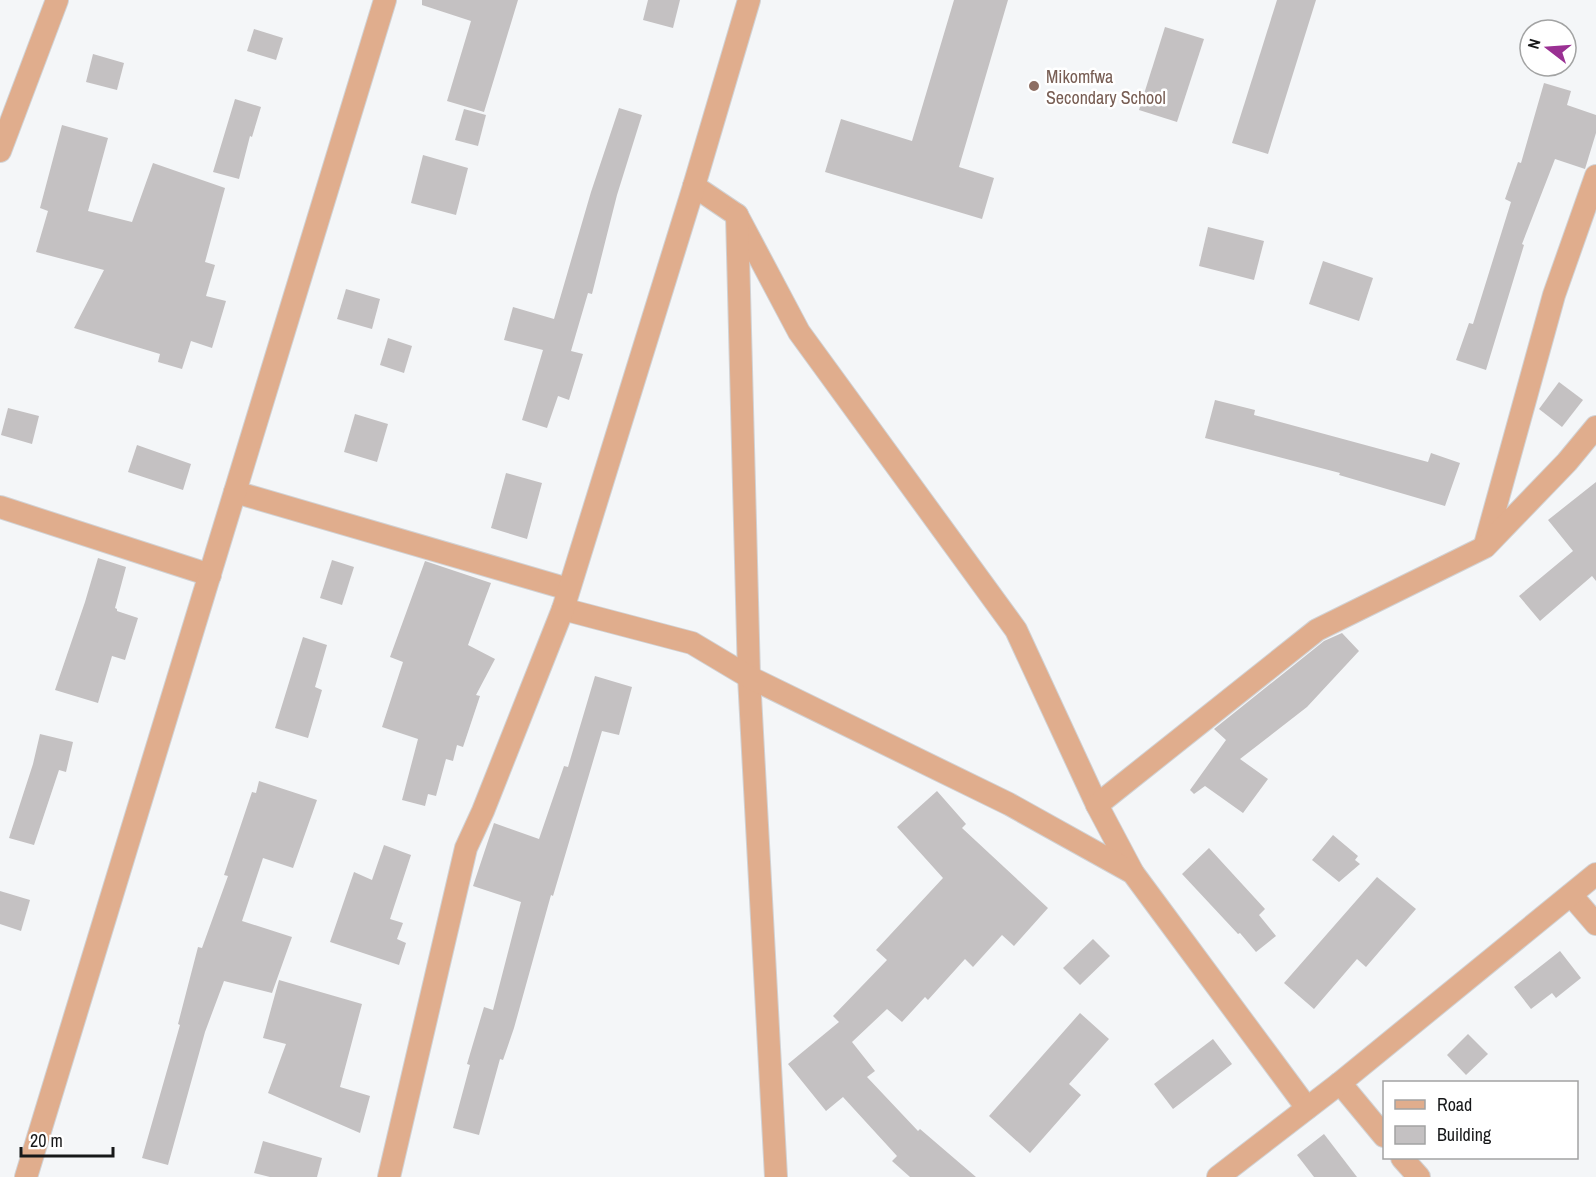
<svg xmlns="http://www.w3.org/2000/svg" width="1596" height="1177" font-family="'Archivo Narrow',sans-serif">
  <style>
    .building { fill: #c4c1c2 }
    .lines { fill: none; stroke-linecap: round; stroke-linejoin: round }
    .street-casing { stroke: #d1d2d4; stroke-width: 24 }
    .street { stroke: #e0ad8d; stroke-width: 22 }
    .education-dot { fill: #8d6e63; stroke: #fff; stroke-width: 2 }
    .labels { text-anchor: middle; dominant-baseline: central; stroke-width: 5; stroke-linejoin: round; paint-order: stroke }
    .education-label { font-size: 18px; fill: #785e54; stroke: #fff; text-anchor: start }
  </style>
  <rect width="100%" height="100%" fill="#f4f6f8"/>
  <g class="building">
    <path d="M 422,0 L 518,0 L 484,112 L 447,101 L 471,21 L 422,5 Z"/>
    <path d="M 648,0 L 680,0 L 673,28 L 643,20 Z"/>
    <path d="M 954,0 L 1008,0 L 959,167 L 994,178 L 982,219 L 825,172 L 841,119 L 912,141 Z"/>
    <path d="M 1277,0 L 1316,0 L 1268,154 L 1232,143 Z"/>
    <path d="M 1165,27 L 1204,39 L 1177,122 L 1139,110 Z"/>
    <path d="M 254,29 L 283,38 L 276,60 L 247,51 Z"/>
    <path d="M 93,54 L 124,63 L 117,90 L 86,82 Z"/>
    <path d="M 1544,83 L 1571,91 L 1567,105 L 1596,115 L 1596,133 L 1585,169 L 1555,159 L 1522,244 L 1524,245 L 1486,370 L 1456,360 L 1469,323 L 1473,324 L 1511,202 L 1505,199 L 1518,162 L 1521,163 Z"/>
    <path d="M 235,99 L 261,107 L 252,137 L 250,136 L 239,179 L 213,172 Z"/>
    <path d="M 619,108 L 642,115 L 617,195 L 592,294 L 588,293 L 571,351 L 583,354 L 569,400 L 558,396 L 547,428 L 522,420 L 543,350 L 504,340 L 513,307 L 554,319 L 591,192 Z"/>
    <path d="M 464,109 L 486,115 L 478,146 L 455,140 Z"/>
    <path d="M 62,125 L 108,138 L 88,211 L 132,222 L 153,163 L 225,188 L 205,262 L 215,265 L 206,296 L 226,301 L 212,348 L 191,341 L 182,369 L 158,362 L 160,354 L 74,328 L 104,270 L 36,252 L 48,211 L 40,208 Z"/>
    <path d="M 423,155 L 468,168 L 456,215 L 411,203 Z"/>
    <path d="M 1208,227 L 1264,241 L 1254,280 L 1199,266 Z"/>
    <path d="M 1323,261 L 1373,278 L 1359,321 L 1309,304 Z"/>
    <path d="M 346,289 L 380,299 L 372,329 L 337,319 Z"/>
    <path d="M 388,338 L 412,346 L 404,373 L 380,365 Z"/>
    <path d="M 1559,382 L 1583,400 L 1562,427 L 1539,409 Z"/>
    <path d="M 1215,400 L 1255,410 L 1254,415 L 1428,462 L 1431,453 L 1460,463 L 1445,506 L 1339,475 L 1340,473 L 1205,438 Z"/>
    <path d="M 8,408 L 39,416 L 32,444 L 1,435 Z"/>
    <path d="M 355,414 L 388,424 L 377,462 L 344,452 Z"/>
    <path d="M 137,445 L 191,464 L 183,490 L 128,472 Z"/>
    <path d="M 506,473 L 542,483 L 527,539 L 491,528 Z"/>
    <path d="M 1596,482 L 1596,581 L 1592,576 L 1540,621 L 1519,596 L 1573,551 L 1548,520 Z"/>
    <path d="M 98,558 L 126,567 L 115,608 L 117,609 L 117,611 L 138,618 L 125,660 L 112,656 L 98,703 L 55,690 L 85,602 Z"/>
    <path d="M 332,560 L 354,567 L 342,605 L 320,598 Z"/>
    <path d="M 425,561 L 491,583 L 468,645 L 495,659 L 476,695 L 480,696 L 463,747 L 457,745 L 453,761 L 446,759 L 436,796 L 428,794 L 425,806 L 402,800 L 418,739 L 382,727 L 403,662 L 390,657 Z"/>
    <path d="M 1342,633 L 1359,651 L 1307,707 L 1240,759 L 1268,779 L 1243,813 L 1205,786 L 1194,794 L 1190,790 L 1226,740 L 1214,729 L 1324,641 Z"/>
    <path d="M 303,637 L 327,645 L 315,687 L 322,690 L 308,738 L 275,728 Z"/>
    <path d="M 595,676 L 632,687 L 619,735 L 602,731 L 553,896 L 551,895 L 514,1028 L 503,1060 L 500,1059 L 479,1135 L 453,1128 L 470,1065 L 467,1064 L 484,1007 L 493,1010 L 521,902 L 473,886 L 494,823 L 539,839 L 564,766 L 568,767 Z"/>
    <path d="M 40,734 L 73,742 L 66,772 L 59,770 L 34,845 L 9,838 L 33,764 Z"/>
    <path d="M 259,781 L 317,800 L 293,868 L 263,858 L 242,921 L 292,937 L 272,993 L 224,981 L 205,1032 L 168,1165 L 142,1158 L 180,1025 L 178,1024 L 198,947 L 202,948 L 228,876 L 224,875 L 252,792 L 256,793 Z"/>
    <path d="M 937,791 L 966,824 L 962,828 L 1048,908 L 1014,946 L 1002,935 L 973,967 L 965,959 L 928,1000 L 925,997 L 902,1022 L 887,1009 L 852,1042 L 875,1071 L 867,1077 L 918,1131 L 920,1129 L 976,1177 L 910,1177 L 892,1161 L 897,1156 L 843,1097 L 826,1111 L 788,1064 L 839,1022 L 833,1016 L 887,960 L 876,950 L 943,878 L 897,827 Z"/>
    <path d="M 1333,835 L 1358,856 L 1355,860 L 1360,864 L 1339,882 L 1312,860 Z"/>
    <path d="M 384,845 L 411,855 L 390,919 L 403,923 L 397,939 L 406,943 L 399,965 L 330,942 L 354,872 L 372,880 Z"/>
    <path d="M 1209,848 L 1265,909 L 1259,915 L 1276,936 L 1256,952 L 1240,933 L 1238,934 L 1182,874 Z"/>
    <path d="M 1377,877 L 1416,909 L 1366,967 L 1357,959 L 1314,1009 L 1284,983 Z"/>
    <path d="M 0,891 L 30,900 L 21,931 L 0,924 Z"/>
    <path d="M 1093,939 L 1110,956 L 1080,985 L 1063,968 Z"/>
    <path d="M 1560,951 L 1581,978 L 1556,998 L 1552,993 L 1531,1009 L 1514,987 Z"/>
    <path d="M 279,980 L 362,1004 L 340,1087 L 370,1096 L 360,1133 L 268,1093 L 286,1044 L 263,1038 Z"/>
    <path d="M 1080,1013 L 1109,1039 L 1069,1084 L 1081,1095 L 1030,1153 L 989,1116 Z"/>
    <path d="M 1468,1034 L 1488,1054 L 1466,1075 L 1447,1055 Z"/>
    <path d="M 1213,1039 L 1232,1064 L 1173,1109 L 1154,1084 Z"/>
    <path d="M 1324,1134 L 1357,1177 L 1314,1177 L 1297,1155 Z"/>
    <path d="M 263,1141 L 322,1158 L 317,1177 L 270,1177 L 254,1173 Z"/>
  </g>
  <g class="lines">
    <g class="street-casing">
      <g id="street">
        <path d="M 0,151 L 57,0"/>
        <path d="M 694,186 L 737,215 L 799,332 L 1016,630 L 1097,805 L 1133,873"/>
        <path d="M 737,215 L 749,677 L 776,1177"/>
        <path d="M 235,492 L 568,589"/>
        <path d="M 0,507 L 210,575"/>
        <path d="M 1485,545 L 1554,295 L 1596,176"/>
        <path d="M 563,609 L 692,643 L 749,677 L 1009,804 L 1133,873 L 1307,1108"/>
        <path d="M 1097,805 L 1317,630 L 1485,547 L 1567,462 L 1596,427"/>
        <path d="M 1571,895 L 1596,924"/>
        <path d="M 1340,1083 L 1384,1136"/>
        <path d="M 1402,1158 L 1419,1177"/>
        <path d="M 26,1177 L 385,0"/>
        <path d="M 389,1177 L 466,848 L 483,811 L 563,609 L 694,186 L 749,0"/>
        <path d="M 1218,1177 L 1340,1083 L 1596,874"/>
      </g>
    </g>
    <use href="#street" class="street"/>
  </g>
  <circle class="education-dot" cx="1034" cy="86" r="6"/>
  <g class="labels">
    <g class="education-label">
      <text x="1046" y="76">Mikomfwa<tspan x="1046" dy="21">Secondary School</tspan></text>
    </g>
  </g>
  <rect x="1383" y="1081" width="195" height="78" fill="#ffffff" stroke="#a2a3a3" stroke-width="1.5"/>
  <rect x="1395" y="1100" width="30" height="9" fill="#e0ad8d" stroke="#a2a3a3" stroke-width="1.5"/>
  <text x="1437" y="1111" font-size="18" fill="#171819">Road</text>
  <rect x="1395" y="1126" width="30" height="18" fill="#c4c1c2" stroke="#a2a3a3" stroke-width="1.5"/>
  <text x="1437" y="1141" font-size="18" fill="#171819">Building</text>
  <g transform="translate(1548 48) rotate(287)"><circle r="28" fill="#ffffff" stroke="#a2a3a3" stroke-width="1.5"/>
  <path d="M0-4.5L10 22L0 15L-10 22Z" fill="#9a3093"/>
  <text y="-9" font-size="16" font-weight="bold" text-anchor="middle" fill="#171819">N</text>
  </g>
  <path d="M21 1147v9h92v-9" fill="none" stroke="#171819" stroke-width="3"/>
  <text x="30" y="1147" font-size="18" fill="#171819" stroke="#ffffff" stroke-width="4.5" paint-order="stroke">20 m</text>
</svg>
